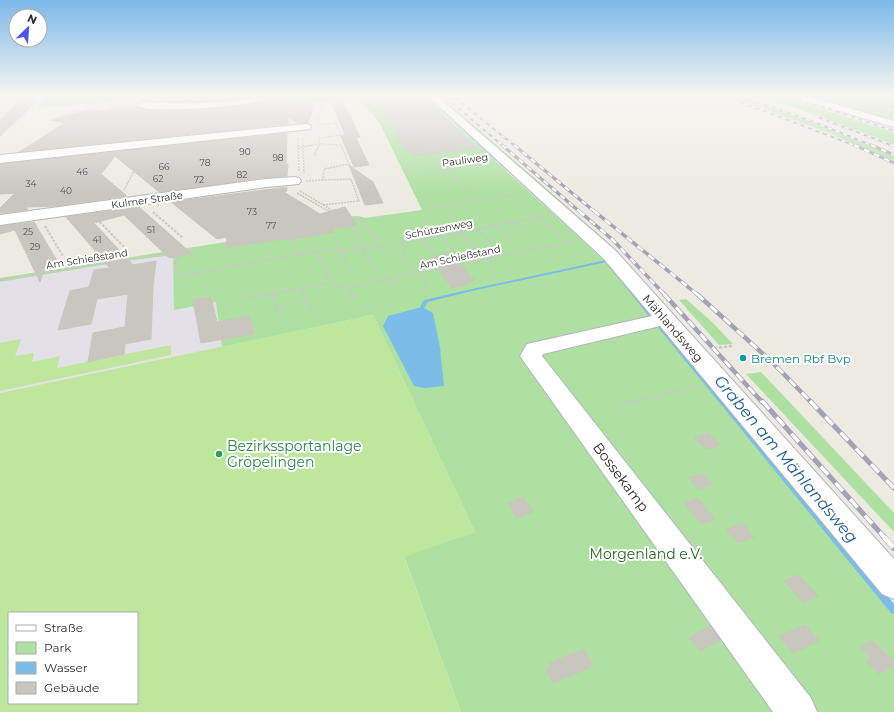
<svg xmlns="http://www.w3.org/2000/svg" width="894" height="712" font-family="Montserrat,sans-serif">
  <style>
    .industrial { fill: #e3e0e7 }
    .education { fill: #eee8d1 }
    .green { fill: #aee0a1 }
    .pitch { fill: #bee79d; fill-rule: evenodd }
    .water { fill: #7bbde8 }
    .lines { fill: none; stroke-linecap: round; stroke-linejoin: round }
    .stream { fill: #7bbde8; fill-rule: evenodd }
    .building { fill: #c9c6c0; stroke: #c9c6ba }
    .minor-casing { stroke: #b4b5bf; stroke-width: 2 }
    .path-far4 { stroke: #c8c8c8; stroke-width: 1; stroke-dasharray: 1.5 1; stroke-linecap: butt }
    .path-far3 { stroke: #c8c8c8; stroke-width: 1.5; stroke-dasharray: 2 1; stroke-linecap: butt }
    .path-far2 { stroke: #c8c8c8; stroke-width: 2; stroke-dasharray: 2.5 1.5; stroke-linecap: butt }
    .path-far1 { stroke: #c8c8c8; stroke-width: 2.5; stroke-dasharray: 3 2; stroke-linecap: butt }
    .path { stroke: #c8c8c8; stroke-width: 3; stroke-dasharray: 3.5 2.5; stroke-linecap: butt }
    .minor { fill: #fff; fill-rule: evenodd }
    .rail-far5-casing { stroke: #a3a3b6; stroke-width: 2 }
    .rail-far4-casing { stroke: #a3a3b6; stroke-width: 3 }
    .rail-far3-casing { stroke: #a3a3b6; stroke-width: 3.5 }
    .rail-far2-casing { stroke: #a3a3b6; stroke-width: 4.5 }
    .rail-far1-casing { stroke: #a3a3b6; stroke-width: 5 }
    .rail-casing { stroke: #a3a3b6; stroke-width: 6 }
    .rail-far5 { stroke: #fff; stroke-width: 1.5; stroke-dasharray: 4; stroke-linecap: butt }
    .rail-far4 { stroke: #fff; stroke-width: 2; stroke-dasharray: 5.5; stroke-linecap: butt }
    .rail-far3 { stroke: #fff; stroke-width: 2.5; stroke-dasharray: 7; stroke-linecap: butt }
    .rail-far2 { stroke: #fff; stroke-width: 3; stroke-dasharray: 9; stroke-linecap: butt }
    .rail-far1 { stroke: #fff; stroke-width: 3.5; stroke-dasharray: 11; stroke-linecap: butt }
    .rail { stroke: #fff; stroke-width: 5; stroke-dasharray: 14; stroke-linecap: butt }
    .culture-dot { fill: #0f9aa8; stroke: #fff; stroke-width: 1.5 }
    .leisure-dot { fill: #2e9e5b; stroke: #fff; stroke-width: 1.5 }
    .labels { text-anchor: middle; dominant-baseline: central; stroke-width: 4; stroke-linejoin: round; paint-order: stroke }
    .far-number-label { font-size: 9px; fill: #545352 }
    .far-street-label { font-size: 10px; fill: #2d2d2d; stroke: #fff }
    .street-label { font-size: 12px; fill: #2d2d2d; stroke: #fff }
    .culture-label { font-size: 12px; fill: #0d838f; stroke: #fff; text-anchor: start }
    .near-leisure-label { font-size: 14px; fill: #27864d; stroke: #fff; text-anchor: start }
    .near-street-label { font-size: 14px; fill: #2d2d2d; stroke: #fff }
    .near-park-label { font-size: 14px; fill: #256720; stroke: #fff }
    .near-water-label { font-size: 16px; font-style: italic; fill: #165a98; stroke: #fff }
  </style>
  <rect width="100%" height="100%" fill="#edeae1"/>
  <path class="industrial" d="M 173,255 L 217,302 L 222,347 L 0,393 L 0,282 L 126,261 Z"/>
  <path class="education" d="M 127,95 L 266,95 L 272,106 L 122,118 Z"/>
  <g class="green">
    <path d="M 14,95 L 127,95 L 126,100 L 38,108 L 45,96 L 0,100 L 0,98 L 13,97 Z"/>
    <path d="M 280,95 L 426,95 L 446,116 L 606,262 L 626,283 L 894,605 L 894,712 L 461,712 L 404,556 L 475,532 L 373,315 L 222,347 L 216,302 L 174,310 L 173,255 L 126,261 L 0,282 L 0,278 L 232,241 L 338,218 C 347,217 357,214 365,218 L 422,210 L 379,122 L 358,98 L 272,106 L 266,96 Z"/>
    <path d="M 433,95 L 438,95 L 451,105 L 612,246 L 605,247 Z"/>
    <path d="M 727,95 L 736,95 L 807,120 L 894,156 L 894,161 L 829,133 Z"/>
    <path d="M 757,95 L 773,95 L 810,105 L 894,133 L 894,144 L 822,117 Z"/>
    <path d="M 806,95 L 894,95 L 894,120 Z"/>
    <path d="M 686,299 L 711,321 L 733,344 L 719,345 L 679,300 Z"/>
    <path d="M 761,372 L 894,513 L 894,532 L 746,374 Z"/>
  </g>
  <g class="pitch">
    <path d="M 373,315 L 475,532 L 404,557 L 461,712 L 0,712 L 0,393 ZM 9,613 L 137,613 L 137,703 L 9,703 Z"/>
    <path d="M 21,339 L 15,356 L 34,353 L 32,362 L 60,356 L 57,368 L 171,345 L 171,355 L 0,391 L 0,343 Z"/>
  </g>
  <path class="water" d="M 422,307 L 433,313 L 440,347 L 444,386 L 424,388 L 414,386 L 383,326 L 388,316 Z"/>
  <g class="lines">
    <g class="stream">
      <path d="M 424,95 L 426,95 L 434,102 L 432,102 Z"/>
      <path d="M 802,95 L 804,95 L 885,118 L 883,118 Z"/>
      <path d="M 434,103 L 436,103 L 446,113 L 476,139 L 476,141 L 474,141 L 445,114 Z"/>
      <path d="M 894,109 L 894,112 L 891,117 L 889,117 Z"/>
      <path d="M 476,141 L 478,141 L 498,159 L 498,161 L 496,161 L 476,143 Z"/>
      <path d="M 499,162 L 501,162 L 509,169 L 509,171 L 507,171 L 499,164 Z"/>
      <path d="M 606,260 L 607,260 L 607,262 L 472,291 L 428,302 L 424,308 L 420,308 L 420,307 L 424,300 L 472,289 Z"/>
      <path d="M 608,263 L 610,263 L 656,318 L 656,320 L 652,320 L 608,265 Z"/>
      <path d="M 656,323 L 660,323 L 894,604 L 894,614 L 891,613 L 656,325 Z"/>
    </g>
  </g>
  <g class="building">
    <path d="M 162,95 L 252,95 L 236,99 L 183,102 L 162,101 Z"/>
    <path d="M 395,95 L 420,95 L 433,106 L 431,106 L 477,148 L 413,156 L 395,135 L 398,135 L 372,97 Z"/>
    <path d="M 38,98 L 26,112 L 0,136 L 0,120 L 19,100 Z"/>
    <path d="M 289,98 L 292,101 L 305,101 L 308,105 L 315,105 L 307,123 L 297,123 L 288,117 L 288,124 L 19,152 L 65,123 L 50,120 L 92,109 L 105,111 L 109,109 L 137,107 L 157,111 L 197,110 L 237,106 L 264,100 Z"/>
    <path d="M 342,100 L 360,137 L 356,138 L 369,165 L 354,167 L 341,136 L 345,135 L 332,104 Z"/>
    <path d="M 287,133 L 286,164 L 288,164 L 287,176 L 159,192 L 115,156 L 101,174 L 127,196 L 57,206 L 26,207 L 28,210 L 0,213 L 0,208 L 15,193 L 0,194 L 0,164 Z"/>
    <path d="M 349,165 L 373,182 L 383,203 L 365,205 Z"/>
    <path d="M 287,187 L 287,191 L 284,192 L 320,214 L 345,207 L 357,225 L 332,229 L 334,232 L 307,237 L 283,240 L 282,239 L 228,248 L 226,237 L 217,239 L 171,202 Z"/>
    <path d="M 139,207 L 192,254 L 169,258 L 124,215 L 94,223 L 133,265 L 156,261 L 153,286 L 151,339 L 125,344 L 124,354 L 88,362 L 93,333 L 125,327 L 128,294 L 97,299 L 91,324 L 58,330 L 70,291 L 89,287 L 94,270 L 110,268 L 66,217 Z"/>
    <path d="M 34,222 L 59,264 L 45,268 L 40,282 L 15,230 L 0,234 L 0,226 Z"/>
    <path d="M 451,253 L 475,281 L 465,283 L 466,285 L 452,288 L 430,257 Z"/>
    <path d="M 211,297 L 217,322 L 249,316 L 254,334 L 201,343 L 193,300 Z"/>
    <path d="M 708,433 L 721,445 L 706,450 L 694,438 Z"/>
    <path d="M 703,474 L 712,484 L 698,489 L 689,478 Z"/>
    <path d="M 523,497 L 533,512 L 517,518 L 508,503 Z"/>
    <path d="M 698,498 L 715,519 L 701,524 L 684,503 Z"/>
    <path d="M 742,523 L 754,537 L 738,543 L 726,530 Z"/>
    <path d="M 798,575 L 818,596 L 803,603 L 784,581 Z"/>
    <path d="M 805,625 L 819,641 L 793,653 L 779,636 Z"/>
    <path d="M 710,626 L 720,640 L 700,651 L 689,638 Z"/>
    <path d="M 872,640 L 894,662 L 894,665 L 879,674 L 866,661 L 871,658 L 860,647 Z"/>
    <path d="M 584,649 L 593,666 L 553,683 L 546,669 L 552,667 L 550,663 Z"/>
  </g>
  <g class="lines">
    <g class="minor-casing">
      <g id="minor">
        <path d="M 256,95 L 265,95 L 262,100 C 247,106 145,115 136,105 L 141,102 C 159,103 246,106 256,95 Z"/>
        <path d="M 427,95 L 436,95 L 615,250 L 894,559 L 894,599 L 882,594 L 660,326 L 543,354 L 542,356 L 811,698 L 817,712 L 773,712 L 520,356 L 527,344 L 652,316 L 603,258 Z"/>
        <path d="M 789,95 L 803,95 L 894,121 L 894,127 L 791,97 Z"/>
        <path d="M 306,124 L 310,125 L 311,127 L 310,129 L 0,163 L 0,155 Z"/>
        <path d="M 294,177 L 299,178 L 301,181 L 299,184 L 266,187 L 0,225 L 0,215 L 266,179 Z"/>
      </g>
    </g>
    <g class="path-far4">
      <path d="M 61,95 L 89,102 L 86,108"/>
      <path d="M 413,96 L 422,103"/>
      <path d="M 0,99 L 45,95"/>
      <path d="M 370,99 L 380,108"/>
      <path d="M 405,99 L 412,105"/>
      <path d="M 374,109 L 425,104"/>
      <path d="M 0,113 L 25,111"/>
      <path d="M 426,116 L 432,123"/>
      <path d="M 0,117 L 17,116"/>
      <path d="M 379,118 L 385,120 L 437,114"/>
      <path d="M 281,119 L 288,110"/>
      <path d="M 60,120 L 57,117 L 86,108 L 128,105"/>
      <path d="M 314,120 L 319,109 L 326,100 L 322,95"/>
      <path d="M 335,120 L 341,135 L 319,138 L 320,144 L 341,145 L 342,146"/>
      <path d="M 247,121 L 254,114"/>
      <path d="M 317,122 L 322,107"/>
      <path d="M 213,124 L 220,118"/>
      <path d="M 318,125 L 336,123"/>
      <path d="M 173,129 L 182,122"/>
      <path d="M 439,131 L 451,144"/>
      <path d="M 136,132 L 145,125"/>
      <path d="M 415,134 L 427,146"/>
      <path d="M 97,136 L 108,129"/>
      <path d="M 298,138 L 298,146"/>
      <path d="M 303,138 L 303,146"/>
      <path d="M 54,141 L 65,134"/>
      <path d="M 307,146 L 320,144"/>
      <path d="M 319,146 L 320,145"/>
      <path d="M 436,146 L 465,142"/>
    </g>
    <g class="path-far3">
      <path d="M 298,145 L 299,171"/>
      <path d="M 303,145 L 304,173"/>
      <path d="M 426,145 L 428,147"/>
      <path d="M 298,148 L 313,145"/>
      <path d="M 425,148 L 443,145"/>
      <path d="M 457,150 L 476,165"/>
      <path d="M 426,153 L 444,170"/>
      <path d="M 444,153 L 461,167"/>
      <path d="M 316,155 L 314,154 L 320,145"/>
      <path d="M 446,170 L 473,193"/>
      <path d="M 427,172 L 488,163"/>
      <path d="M 255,173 L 257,151"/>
      <path d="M 214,178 L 218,157"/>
      <path d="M 306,181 L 323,180"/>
      <path d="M 170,183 L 179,160"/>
      <path d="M 0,185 L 3,183"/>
      <path d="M 124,190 L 137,166"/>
      <path d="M 300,191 L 335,212"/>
      <path d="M 297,193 L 330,212"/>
      <path d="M 76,196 L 94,171"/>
      <path d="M 251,198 L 271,212"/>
      <path d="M 25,203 L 49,177"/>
      <path d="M 202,205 L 210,212"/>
      <path d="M 323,205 L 359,201 L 351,179 L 323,180 L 324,169 L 349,164 L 341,145"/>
      <path d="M 436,207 L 523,194"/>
    </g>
    <g class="path-far2">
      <path d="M 209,211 L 234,230"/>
      <path d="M 269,211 L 283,220"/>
      <path d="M 328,211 L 341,218 L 362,219 L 381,247"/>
      <path d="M 333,211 L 341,218"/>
      <path d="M 153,212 L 183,238"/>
      <path d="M 545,216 L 363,250 L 317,251 L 331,285 L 346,288 L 572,241"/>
      <path d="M 538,217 L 562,238"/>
      <path d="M 97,219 L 125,248"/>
      <path d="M 513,222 L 524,233"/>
      <path d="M 495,225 L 511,241"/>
      <path d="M 45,226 L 63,256"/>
      <path d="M 349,227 L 365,250"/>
      <path d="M 478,229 L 492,246"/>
      <path d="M 460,232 L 477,249"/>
      <path d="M 440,236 L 454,251"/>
      <path d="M 334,238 L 341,251"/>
      <path d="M 292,239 L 298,255"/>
      <path d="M 422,239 L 434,254"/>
      <path d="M 402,243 L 406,247 L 402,254 L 410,264"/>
      <path d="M 363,250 L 375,269"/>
      <path d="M 340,251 L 351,272"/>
      <path d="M 443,268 L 451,280"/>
      <path d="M 487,269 L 491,260 L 488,258"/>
      <path d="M 419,273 L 428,287"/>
      <path d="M 390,279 L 397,293"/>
      <path d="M 0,280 L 122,260 L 177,253 L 175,273 L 181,276 L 317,251"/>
      <path d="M 301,288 L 304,295"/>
      <path d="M 348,288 L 352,295"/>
      <path d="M 266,295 L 330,283"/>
    </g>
    <g class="path-far1">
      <path d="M 273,294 L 280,317"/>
      <path d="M 304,294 L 312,312"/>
      <path d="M 352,294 L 355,300"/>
      <path d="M 250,298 L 271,294"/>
      <path d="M 714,348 L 733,346"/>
      <path d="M 631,402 L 699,385"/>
    </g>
    <path class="path" d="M 618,405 L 635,401"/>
    <use href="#minor" class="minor"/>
    <g class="rail-far5-casing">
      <g id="rail-far5">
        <path d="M 443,95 L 503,146"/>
        <path d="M 452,95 L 515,146"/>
        <path d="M 722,95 L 856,146"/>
        <path d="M 738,95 L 817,123 L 873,146"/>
        <path d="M 778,95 L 827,108 L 894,131"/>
        <path d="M 815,116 L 894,146"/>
      </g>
    </g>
    <g class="rail-far4-casing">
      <g id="rail-far4">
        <path d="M 502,145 L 580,212"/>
        <path d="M 514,145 L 595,212"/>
        <path d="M 854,145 L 894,163"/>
        <path d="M 871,145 L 894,155"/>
        <path d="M 892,145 L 894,146"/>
      </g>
    </g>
    <g class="rail-far3-casing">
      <g id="rail-far3">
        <path d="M 579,211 L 613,240 L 665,295"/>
        <path d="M 594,211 L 698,295"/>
      </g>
    </g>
    <g class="rail-far2-casing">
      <g id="rail-far2">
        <path d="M 664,294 L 762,402"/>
        <path d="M 697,294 L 772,362 L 811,402"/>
      </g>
    </g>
    <g class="rail-far1-casing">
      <g id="rail-far1">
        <path d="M 762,401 L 885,538"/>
        <path d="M 810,401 L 894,488"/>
      </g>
    </g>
    <g class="rail-casing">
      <path id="rail" d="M 884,537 L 894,548"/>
    </g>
    <use href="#rail-far5" class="rail-far5"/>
    <use href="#rail-far4" class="rail-far4"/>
    <use href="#rail-far3" class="rail-far3"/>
    <use href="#rail-far2" class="rail-far2"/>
    <use href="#rail-far1" class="rail-far1"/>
    <use href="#rail" class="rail"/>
  </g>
  <linearGradient id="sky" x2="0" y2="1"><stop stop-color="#7cb8e8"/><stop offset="0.49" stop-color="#f7f6f2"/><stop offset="1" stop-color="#f7f6f2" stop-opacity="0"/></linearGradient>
  <rect width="894" height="194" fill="url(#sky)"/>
  <circle class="culture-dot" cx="743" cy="358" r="4"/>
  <circle class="leisure-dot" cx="219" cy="454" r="4"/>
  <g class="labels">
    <g class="far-number-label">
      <text x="245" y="151">90</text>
      <text x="278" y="157">98</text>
      <text x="205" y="162">78</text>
      <text x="164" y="166">66</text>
      <text x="82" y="171">46</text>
      <text x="242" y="174">82</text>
      <text x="158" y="178">62</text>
      <text x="199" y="179">72</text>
      <text x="31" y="183">34</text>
      <text x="66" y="190">40</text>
      <text x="252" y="211">73</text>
      <text x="271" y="225">77</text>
      <text x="151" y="229">51</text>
      <text x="28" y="231">25</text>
      <text x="97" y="239">41</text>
      <text x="35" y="246">29</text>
    </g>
    <g class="far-street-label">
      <text transform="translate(465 160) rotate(-8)">Pauliweg</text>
      <text transform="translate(147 200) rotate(-8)">Kulmer Straße</text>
      <text transform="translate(439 229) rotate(-11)">Schützenweg</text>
      <text transform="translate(460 257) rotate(-12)">Am Schießstand</text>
      <text transform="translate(87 259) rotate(-9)">Am Schießstand</text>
    </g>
    <g class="street-label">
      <text transform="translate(673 328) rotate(49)">Mählandsweg</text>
    </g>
    <g class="culture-label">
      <text x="751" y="358">Bremen Rbf Bvp</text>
    </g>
    <g class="near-leisure-label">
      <text x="227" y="446">Bezirkssportanlage<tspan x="227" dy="16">Gröpelingen</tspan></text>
    </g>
    <g class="near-street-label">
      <text transform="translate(621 477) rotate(53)">Bossekamp</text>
    </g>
    <g class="near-park-label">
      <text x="646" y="554">Morgenland e.V.</text>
    </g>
    <g class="near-water-label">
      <text transform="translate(786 459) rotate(50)">Graben am Mählandsweg</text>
    </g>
  </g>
  <rect x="8" y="612" width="130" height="92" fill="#ffffff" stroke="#ababab"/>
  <rect x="16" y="625" width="20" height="6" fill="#ffffff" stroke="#ababab"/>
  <text x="44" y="632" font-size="12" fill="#2d2d2d">Straße</text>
  <rect x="16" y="642" width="20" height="12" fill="#aee0a1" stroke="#ababab"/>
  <text x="44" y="652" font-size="12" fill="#2d2d2d">Park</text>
  <rect x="16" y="662" width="20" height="12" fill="#7bbde8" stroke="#ababab"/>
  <text x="44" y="672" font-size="12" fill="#2d2d2d">Wasser</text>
  <rect x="16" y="682" width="20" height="12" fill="#c9c6c0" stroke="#ababab"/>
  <text x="44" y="692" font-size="12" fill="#2d2d2d">Gebäude</text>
  <g transform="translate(28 28) rotate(25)"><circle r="19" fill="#ffffff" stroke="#ababab"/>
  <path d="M0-3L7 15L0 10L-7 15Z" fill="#4b55f0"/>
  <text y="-6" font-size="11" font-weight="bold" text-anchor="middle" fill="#2d2d2d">N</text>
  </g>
</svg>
